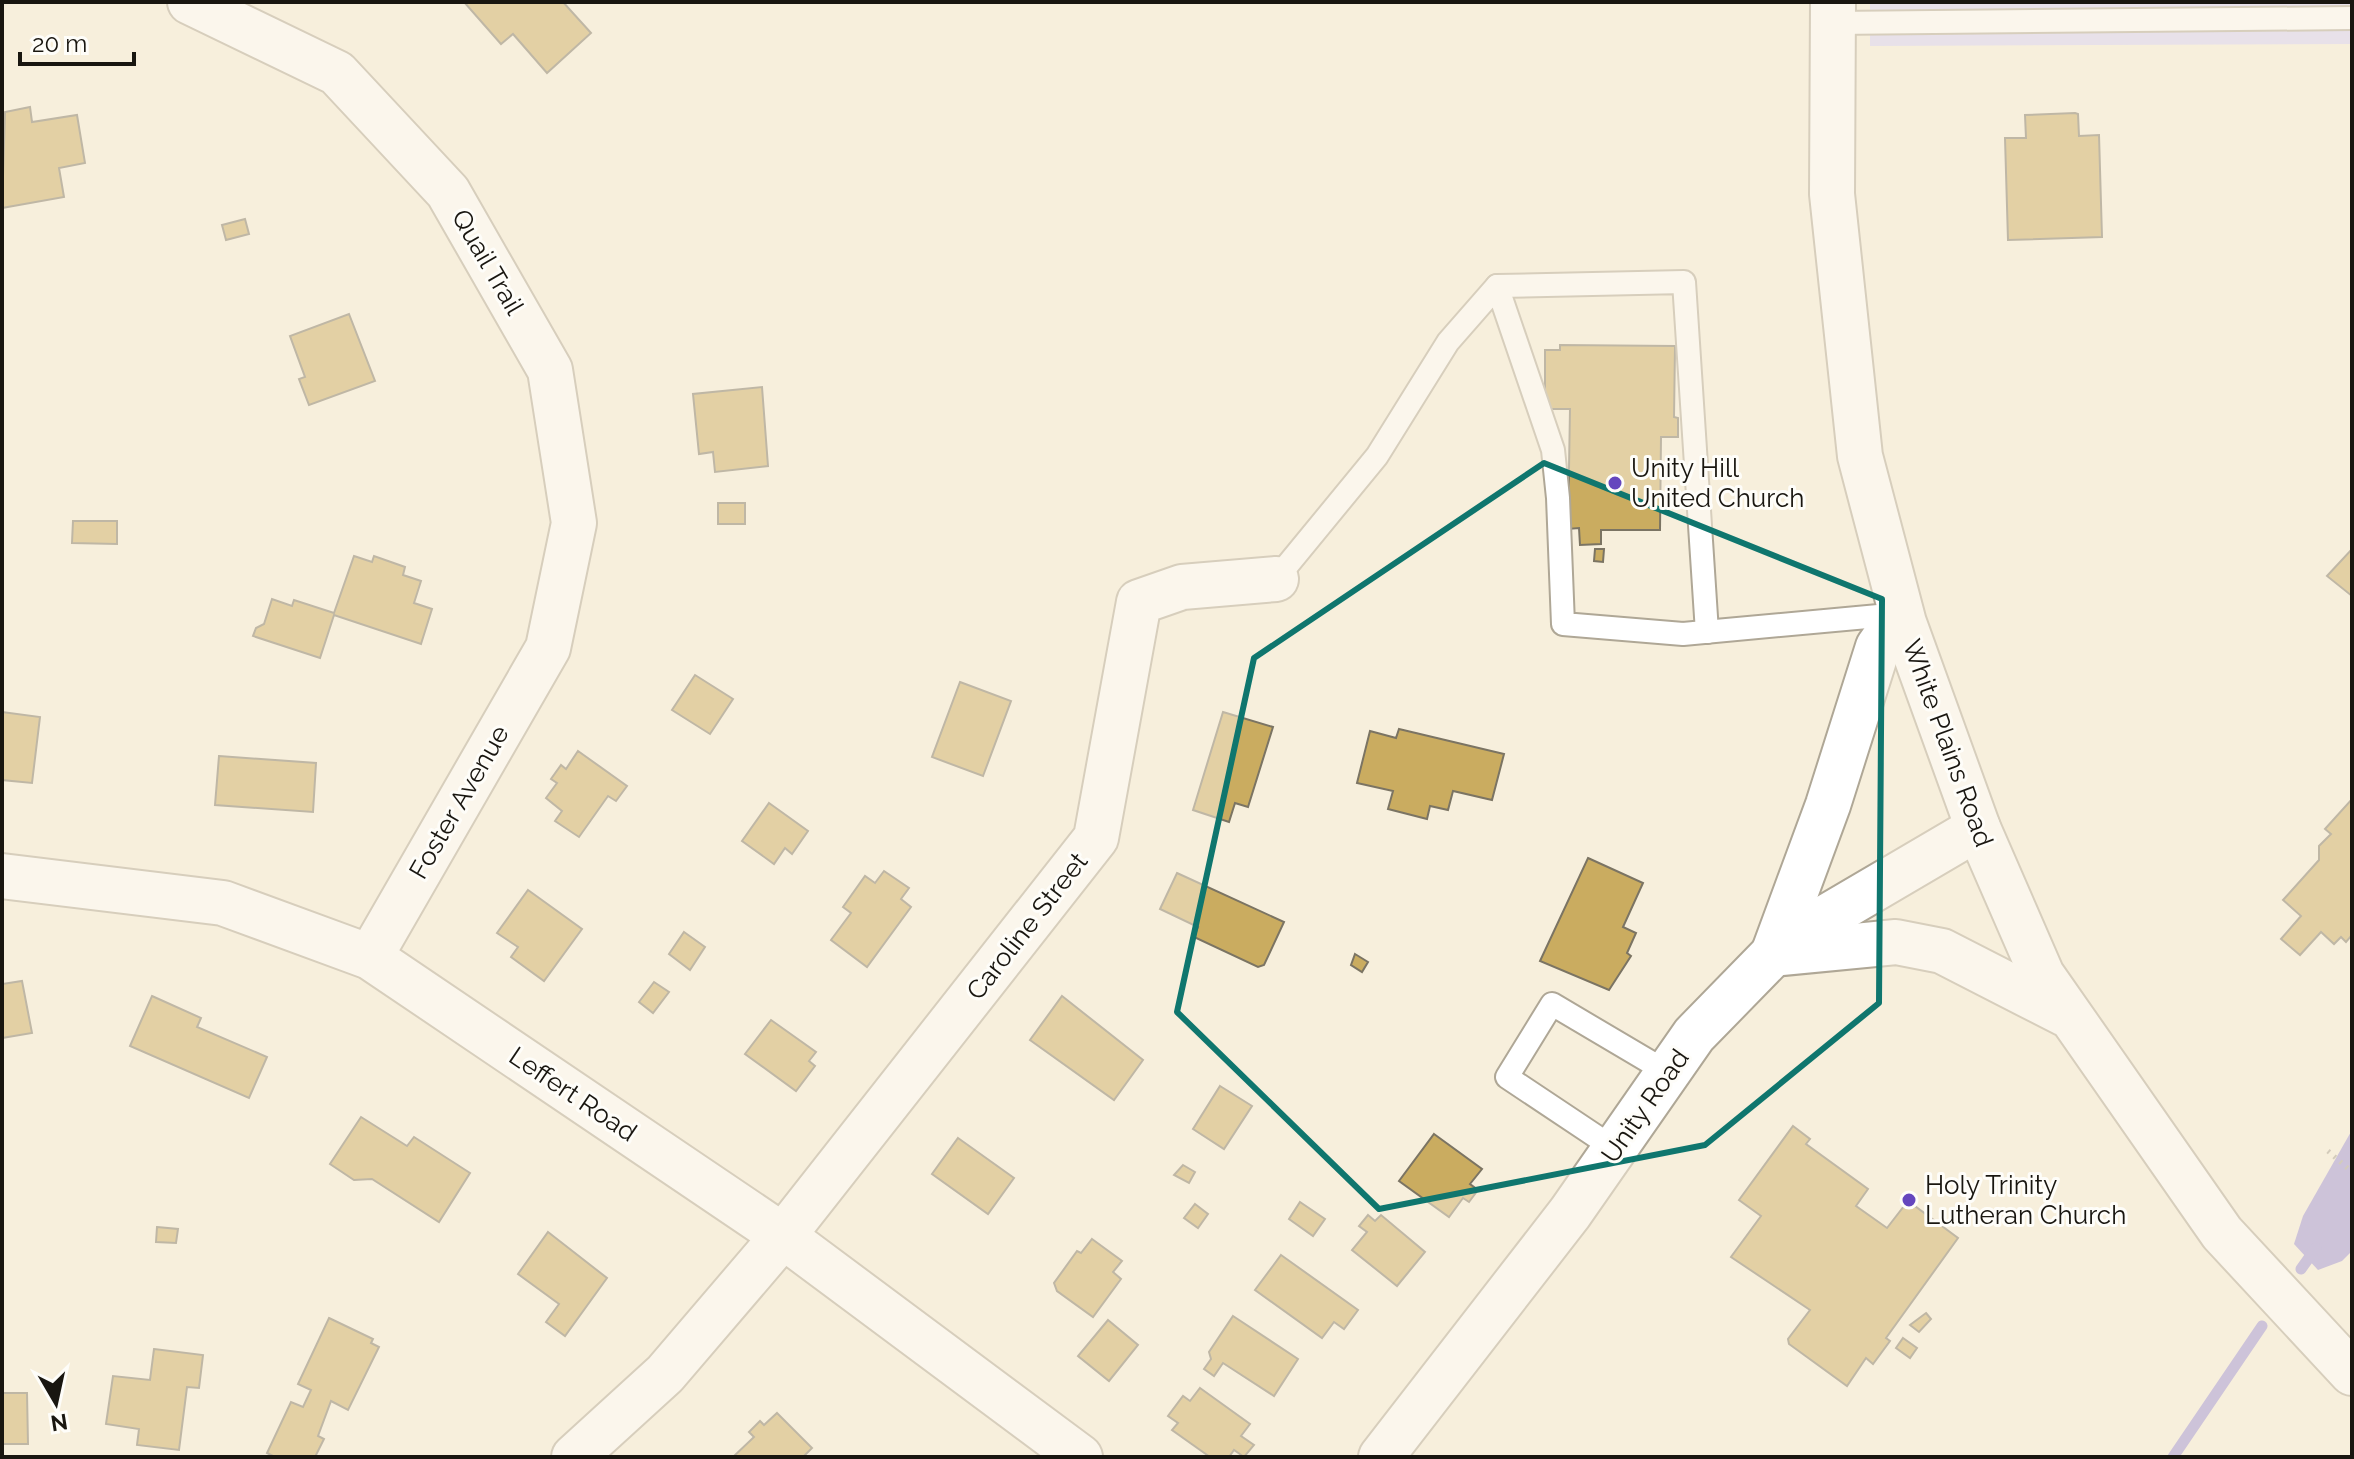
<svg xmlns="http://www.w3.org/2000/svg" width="2354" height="1459" font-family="Raleway,sans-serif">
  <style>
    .green { fill: #d4d0f8 }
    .water { fill: #998ed4 }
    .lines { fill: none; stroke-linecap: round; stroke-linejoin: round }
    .stream { stroke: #998ed4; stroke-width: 11 }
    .building { fill: #caac60; stroke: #7b7463; stroke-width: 2 }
    .service-casing { stroke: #afa796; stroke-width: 26 }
    .minor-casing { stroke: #afa796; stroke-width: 48 }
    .secondary-casing { stroke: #afa796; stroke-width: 48 }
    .path { stroke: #a7a192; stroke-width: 5; stroke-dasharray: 2 6; stroke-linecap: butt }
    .service { stroke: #fff; stroke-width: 22 }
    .minor { stroke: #fff; stroke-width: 44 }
    .secondary { stroke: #fff; stroke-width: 44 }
    .marked { fill: none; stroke: #0f766e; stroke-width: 6; stroke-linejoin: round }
    .poi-dot { fill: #6546be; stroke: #fefdf9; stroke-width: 3 }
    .labels { text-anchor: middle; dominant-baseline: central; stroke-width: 6; stroke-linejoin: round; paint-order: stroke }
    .street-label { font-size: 26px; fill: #191610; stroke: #fefdf9 }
    .poi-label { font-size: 26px; fill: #191610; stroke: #fefdf9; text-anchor: start }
  </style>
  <rect width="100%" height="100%" fill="#f7efdc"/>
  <path class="green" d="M 1870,2 L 2352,2 L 2352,44 L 1870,46 Z"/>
  <path class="water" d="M 2352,1130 L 2352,1251 L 2342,1261 L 2318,1270 L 2294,1244 L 2303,1216 Z"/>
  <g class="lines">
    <g class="stream">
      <path d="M 2301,1269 L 2316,1248"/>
      <path d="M 2173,1457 L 2262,1326"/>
    </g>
  </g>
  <g class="building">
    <path d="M 464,2 L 563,2 L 591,33 L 547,73 L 513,34 L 501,44 Z"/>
    <path d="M 30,107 L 32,122 L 77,115 L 85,163 L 59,168 L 64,197 L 2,208 L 5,112 Z"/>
    <path d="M 2075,113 L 2078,114 L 2079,136 L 2099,135 L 2102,237 L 2008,240 L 2005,138 L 2026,138 L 2025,115 Z"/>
    <path d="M 245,219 L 249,234 L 226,240 L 222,225 Z"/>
    <path d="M 349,314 L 375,381 L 309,405 L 299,379 L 305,377 L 290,336 Z"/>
    <path d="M 1560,345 L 1675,346 L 1674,417 L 1678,418 L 1678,437 L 1661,437 L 1660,530 L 1601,530 L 1601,544 L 1580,545 L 1579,528 L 1568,529 L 1570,409 L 1545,409 L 1545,350 L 1560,350 Z"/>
    <path d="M 762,387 L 768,466 L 715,472 L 713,452 L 699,454 L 693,394 Z"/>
    <rect x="718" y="503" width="27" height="21"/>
    <path d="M 73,521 L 117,521 L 117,544 L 72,543 Z"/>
    <path d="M 1595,549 L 1604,549 L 1603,562 L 1594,561 Z"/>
    <path d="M 2352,549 L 2352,596 L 2327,576 Z"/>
    <path d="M 354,556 L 372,562 L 374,556 L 405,567 L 403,575 L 421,581 L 414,603 L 432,609 L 421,644 L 334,615 L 320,658 L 253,636 L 256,628 L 264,624 L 272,599 L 292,606 L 294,600 L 334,613 Z"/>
    <path d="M 695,675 L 733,699 L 710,734 L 672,710 Z"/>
    <path d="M 960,682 L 1011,701 L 983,776 L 932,757 Z"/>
    <path d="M 2,712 L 40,717 L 32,783 L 2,780 Z"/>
    <path d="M 1223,712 L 1273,727 L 1248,807 L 1235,803 L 1229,822 L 1193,810 Z"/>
    <path d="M 1399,729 L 1504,754 L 1492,800 L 1453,791 L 1448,810 L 1430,806 L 1427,819 L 1388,809 L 1393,791 L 1357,783 L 1370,731 L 1396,738 Z"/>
    <path d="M 578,751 L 627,786 L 616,801 L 608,796 L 579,837 L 555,821 L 562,811 L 546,798 L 557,783 L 551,779 L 561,765 L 566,769 Z"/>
    <path d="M 219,756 L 316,763 L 313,812 L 215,805 Z"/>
    <path d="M 2352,799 L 2352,935 L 2346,942 L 2341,937 L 2334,944 L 2321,932 L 2300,955 L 2281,939 L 2301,916 L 2283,900 L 2319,860 L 2319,846 L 2331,834 L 2325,829 Z"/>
    <path d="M 769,803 L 808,831 L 792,854 L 785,848 L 774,864 L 742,841 Z"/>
    <path d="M 1588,858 L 1643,883 L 1623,927 L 1636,933 L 1627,953 L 1631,956 L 1609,990 L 1540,961 Z"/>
    <path d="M 884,871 L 909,888 L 901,899 L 911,907 L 867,967 L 831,940 L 851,913 L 843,907 L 865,876 L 875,883 Z"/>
    <path d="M 1177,873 L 1284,922 L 1264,965 L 1258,967 L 1194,937 L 1198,927 L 1160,909 Z"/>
    <path d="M 528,890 L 582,929 L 544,981 L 511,957 L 518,947 L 497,933 Z"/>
    <path d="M 684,932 L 705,947 L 690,970 L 669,954 Z"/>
    <path d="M 1355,954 L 1368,962 L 1362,972 L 1351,965 Z"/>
    <path d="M 22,981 L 32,1033 L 2,1038 L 2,984 Z"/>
    <path d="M 654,982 L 669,992 L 653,1013 L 639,1002 Z"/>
    <path d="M 152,996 L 201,1018 L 197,1027 L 267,1057 L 249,1098 L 130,1046 Z"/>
    <path d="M 1062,996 L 1143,1060 L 1114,1100 L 1030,1040 Z"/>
    <path d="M 771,1020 L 816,1052 L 809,1061 L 815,1066 L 796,1091 L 745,1054 Z"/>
    <path d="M 1220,1086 L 1252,1106 L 1224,1149 L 1193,1129 Z"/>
    <path d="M 361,1117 L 407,1146 L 414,1137 L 470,1173 L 439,1222 L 372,1179 L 354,1180 L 330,1164 Z"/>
    <path d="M 1793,1126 L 1810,1139 L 1806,1144 L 1868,1189 L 1856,1206 L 1887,1228 L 1908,1201 L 1958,1238 L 1886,1338 L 1890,1341 L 1873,1364 L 1866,1358 L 1847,1386 L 1789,1344 L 1788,1339 L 1810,1310 L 1731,1257 L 1761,1216 L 1739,1200 Z"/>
    <path d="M 1434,1134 L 1482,1169 L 1470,1184 L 1478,1190 L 1469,1202 L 1463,1198 L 1449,1217 L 1399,1181 Z"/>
    <path d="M 958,1138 L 1014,1178 L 988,1214 L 932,1174 Z"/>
    <path d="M 1183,1165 L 1195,1172 L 1189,1183 L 1174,1175 Z"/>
    <path d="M 1300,1202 L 1325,1219 L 1313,1236 L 1289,1219 Z"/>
    <path d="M 1195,1204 L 1208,1214 L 1198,1228 L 1184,1218 Z"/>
    <path d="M 1368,1215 L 1375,1221 L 1381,1215 L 1425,1252 L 1397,1286 L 1352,1250 L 1367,1232 L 1359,1226 Z"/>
    <path d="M 157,1227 L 178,1229 L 176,1243 L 156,1242 Z"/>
    <path d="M 548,1232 L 607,1278 L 565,1336 L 546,1322 L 559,1304 L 518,1274 Z"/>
    <path d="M 1092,1239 L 1122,1261 L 1113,1272 L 1121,1279 L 1093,1317 L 1057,1291 L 1054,1283 L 1077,1251 L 1081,1253 Z"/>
    <path d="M 1281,1255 L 1358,1310 L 1344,1329 L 1334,1322 L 1322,1338 L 1255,1290 Z"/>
    <path d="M 1926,1313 L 1931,1319 L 1919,1332 L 1910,1325 Z"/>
    <path d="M 1233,1316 L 1298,1359 L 1274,1396 L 1223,1363 L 1214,1376 L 1204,1369 L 1211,1359 L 1209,1352 Z"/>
    <path d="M 329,1318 L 373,1339 L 371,1343 L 379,1347 L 348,1410 L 331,1401 L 318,1436 L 324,1439 L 315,1457 L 275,1457 L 267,1453 L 291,1402 L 303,1407 L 311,1390 L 298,1384 Z"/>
    <path d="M 1108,1320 L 1138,1345 L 1109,1381 L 1078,1356 Z"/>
    <path d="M 1903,1338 L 1917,1348 L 1910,1358 L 1896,1348 Z"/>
    <path d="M 154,1349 L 203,1355 L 199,1388 L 187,1387 L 179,1450 L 137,1445 L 139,1429 L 106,1424 L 113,1376 L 150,1380 Z"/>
    <path d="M 1200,1388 L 1250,1424 L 1241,1436 L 1254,1445 L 1244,1457 L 1234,1450 L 1229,1457 L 1210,1457 L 1172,1430 L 1178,1423 L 1168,1416 L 1183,1396 L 1190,1401 Z"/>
    <path d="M 2,1393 L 27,1393 L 28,1444 L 2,1444 Z"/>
    <path d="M 777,1413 L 812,1448 L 803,1457 L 733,1457 L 754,1437 L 749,1432 L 760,1421 L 764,1425 Z"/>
  </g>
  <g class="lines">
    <g class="service-casing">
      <g id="service">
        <path d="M 1833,23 L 2352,18"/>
        <path d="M 1497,286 L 1684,282 L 1707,632"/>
        <path d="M 1276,579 L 1377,456 L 1448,342 L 1497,286 L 1553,450 L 1558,498 L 1563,624 L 1683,634 L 1900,614"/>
        <path d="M 1615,1149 L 1507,1077 L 1552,1004 L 1667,1072"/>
      </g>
    </g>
    <g class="minor-casing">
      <g id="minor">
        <path d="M 190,2 L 337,73 L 448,192 L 550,370 L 574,523 L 548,648 L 370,957"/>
        <path d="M 2,876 L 223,903 L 370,957 L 783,1236 L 1080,1457"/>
        <path d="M 574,1457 L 665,1374 L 783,1236 L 1096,838 L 1139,602 L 1182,587 L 1276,579"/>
      </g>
    </g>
    <g class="secondary-casing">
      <g id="secondary">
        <path d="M 1833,2 L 1832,194 L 1860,456 L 1904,623 L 1978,828 L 2042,975 L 2222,1233 L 2352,1373"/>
        <path d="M 1901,614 L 1878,647 L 1828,805 L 1773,954 L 1896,942 L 1942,951 L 2065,1014"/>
        <path d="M 1381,1457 L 1570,1213 L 1694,1035 L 1773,954 L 1823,919 L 1978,828"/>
      </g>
    </g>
    <path class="path" d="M 2328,1151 L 2352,1172"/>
    <use href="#service" class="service"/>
    <use href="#minor" class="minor"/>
    <use href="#secondary" class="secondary"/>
  </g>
  <path d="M0 0H2354V1459H0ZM 1544,463 L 1882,599 L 1879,1003 L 1705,1145 L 1379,1209 L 1177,1012 L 1254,658 Z" fill="#f7efdc" fill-opacity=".55" fill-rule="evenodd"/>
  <path class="marked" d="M 1544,463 L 1882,599 L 1879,1003 L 1705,1145 L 1379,1209 L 1177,1012 L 1254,658 Z"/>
  <g class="poi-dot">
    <circle cx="1615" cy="483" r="8"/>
    <circle cx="1909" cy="1200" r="8"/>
  </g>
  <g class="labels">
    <g class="street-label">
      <text transform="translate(488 262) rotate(60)">Quail Trail</text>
      <text transform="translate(1948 743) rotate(70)">White Plains Road</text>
      <text transform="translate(459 802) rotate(-60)">Foster Avenue</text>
      <text transform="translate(1027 926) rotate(-52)">Caroline Street</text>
      <text transform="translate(573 1094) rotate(34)">Leffert Road</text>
      <text transform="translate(1645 1106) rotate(-55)">Unity Road</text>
    </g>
    <g class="poi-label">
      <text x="1631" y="468">Unity Hill<tspan x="1631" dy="30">United Church</tspan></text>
      <text x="1925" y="1185">Holy Trinity<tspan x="1925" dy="30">Lutheran Church</tspan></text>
    </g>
  </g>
  <rect width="2354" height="1459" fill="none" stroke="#191610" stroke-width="8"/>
  <g transform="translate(56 1403) rotate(171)" stroke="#fefdf9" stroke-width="6" paint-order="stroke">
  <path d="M0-6L14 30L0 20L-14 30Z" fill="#191610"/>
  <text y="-12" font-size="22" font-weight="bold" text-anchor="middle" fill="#191610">N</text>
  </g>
  <path d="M20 52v12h114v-12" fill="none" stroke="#191610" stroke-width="4"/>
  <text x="32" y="52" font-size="24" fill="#191610" stroke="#fefdf9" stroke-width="6" paint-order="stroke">20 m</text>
</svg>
